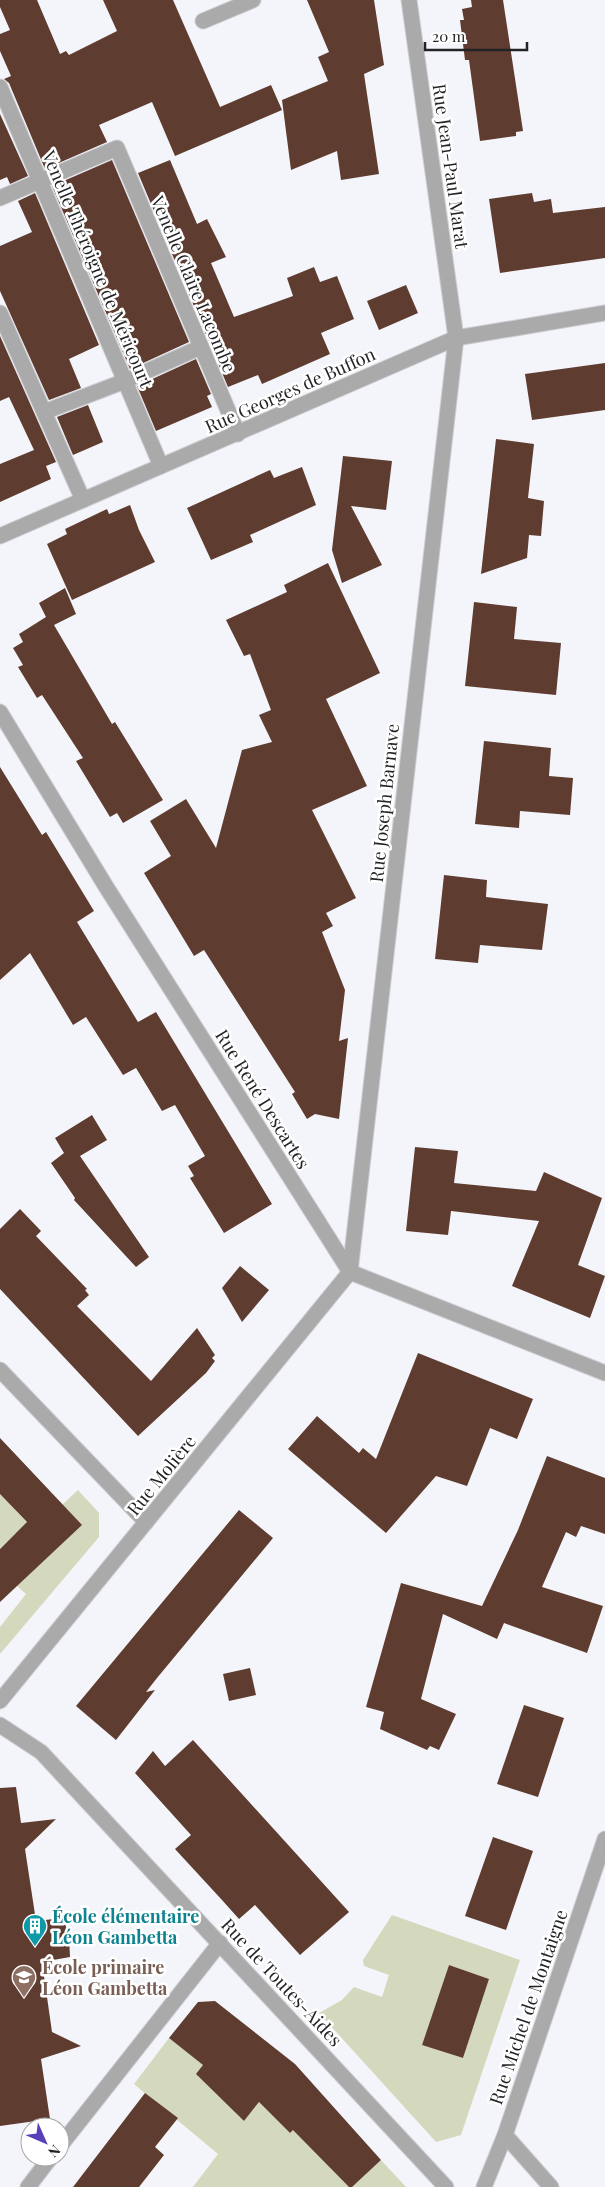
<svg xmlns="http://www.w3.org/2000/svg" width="605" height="2187" font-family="'Playfair Display',serif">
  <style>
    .green { fill: #d4d9bd; fill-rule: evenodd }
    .building { fill: #5f3c30 }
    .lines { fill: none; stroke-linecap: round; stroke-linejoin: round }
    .minor-casing { stroke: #cecfd4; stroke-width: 17 }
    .minor { stroke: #abaaab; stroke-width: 15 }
    .labels { text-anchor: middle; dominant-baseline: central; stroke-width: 5; stroke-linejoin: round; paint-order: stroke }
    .street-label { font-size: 18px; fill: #222325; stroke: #fff }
    .culture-label { font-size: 18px; font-weight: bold; fill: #0d838f; stroke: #fff; text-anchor: start }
    .education-label { font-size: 18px; font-weight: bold; fill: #785e54; stroke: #fff; text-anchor: start }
  </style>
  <rect width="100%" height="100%" fill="#f4f5fa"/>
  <g class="green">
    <path d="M 78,1490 L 99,1513 L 99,1537 L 0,1654 L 0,1627 L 26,1594 L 0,1571 L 24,1541 L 16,1533 L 0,1548 L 0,1494 L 54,1551 L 62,1505 Z"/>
    <path d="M 392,1915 L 520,1960 L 461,2135 L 436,2142 L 319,2013 L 342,2000 L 354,1987 L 382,1997 L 389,1975 L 364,1966 L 363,1960 ZM 449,1965 L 489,1979 L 463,2058 L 422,2045 Z"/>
    <path d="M 169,2038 L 215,2074 L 235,2112 L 244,2121 L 259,2102 L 290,2133 L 298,2126 L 322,2159 L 349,2187 L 193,2187 L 218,2154 L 134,2084 Z"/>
    <path d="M 381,2160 L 406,2187 L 352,2187 Z"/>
  </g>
  <g class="building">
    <path d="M 0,0 L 37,0 L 60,54 L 66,51 L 69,55 L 117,31 L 103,0 L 173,0 L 220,107 L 271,85 L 282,110 L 175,156 L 152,102 L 99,125 L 107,142 L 45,169 L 9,83 L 4,79 L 11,76 L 0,51 L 0,34 L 10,30 L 0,7 Z"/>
    <path d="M 307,0 L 374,0 L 384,65 L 364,74 L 379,174 L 341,180 L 337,151 L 291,170 L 282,100 L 328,81 L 318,57 L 329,52 Z"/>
    <path d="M 471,0 L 503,0 L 523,131 L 516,132 L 516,136 L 480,141 L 469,60 L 465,60 L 460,20 L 464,20 L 462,9 L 472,7 Z"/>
    <path d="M 0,114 L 28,176 L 10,184 L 7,177 L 0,180 Z"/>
    <path d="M 112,160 L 189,342 L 130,369 L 52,186 Z"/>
    <path d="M 170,160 L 197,224 L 207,219 L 226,257 L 211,263 L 234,317 L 293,296 L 287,278 L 314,267 L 320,282 L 337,276 L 354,319 L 321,333 L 330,354 L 262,384 L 258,375 L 228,387 L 138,173 Z"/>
    <path d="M 35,193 L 99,345 L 69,359 L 81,388 L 49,400 L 0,291 L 0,246 L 32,232 L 18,201 Z"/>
    <path d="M 532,193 L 534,202 L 551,199 L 553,213 L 605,207 L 605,258 L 500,273 L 489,199 Z"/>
    <path d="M 406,285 L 418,313 L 379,330 L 367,301 Z"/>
    <path d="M 0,336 L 56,462 L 46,466 L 51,479 L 0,502 L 0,464 L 34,450 L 9,397 L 0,401 Z"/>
    <path d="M 196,359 L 211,394 L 207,396 L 212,407 L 156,431 L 137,386 Z"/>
    <path d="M 605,363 L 605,410 L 532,420 L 525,374 Z"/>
    <path d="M 88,405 L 103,442 L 73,455 L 57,417 Z"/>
    <path d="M 496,439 L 534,444 L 528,498 L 544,501 L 541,536 L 529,535 L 527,558 L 481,574 Z"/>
    <path d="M 343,456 L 392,461 L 386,510 L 351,506 L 382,565 L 342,583 L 332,550 Z"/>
    <path d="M 302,467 L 316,505 L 250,535 L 253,542 L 211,560 L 187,508 L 270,470 L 274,478 Z"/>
    <path d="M 130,505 L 139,530 L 155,562 L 72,600 L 47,544 L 67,534 L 65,529 L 107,509 L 109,514 Z"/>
    <path d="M 328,563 L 380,673 L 326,699 L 367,786 L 312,810 L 356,898 L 326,913 L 333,926 L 322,932 L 345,990 L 339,1041 L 348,1038 L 339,1119 L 315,1114 L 307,1119 L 292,1094 L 295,1092 L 204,950 L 194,956 L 144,873 L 171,856 L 150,821 L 186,799 L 216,848 L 242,750 L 272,742 L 259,715 L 271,710 L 250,654 L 244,656 L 226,620 L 287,592 L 284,585 Z"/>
    <path d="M 65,588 L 76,614 L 54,625 L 112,724 L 115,722 L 163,800 L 123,823 L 117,813 L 110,817 L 76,761 L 83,758 L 42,695 L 37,698 L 18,667 L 23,665 L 13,648 L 23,642 L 19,634 L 46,617 L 39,603 Z"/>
    <path d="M 474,602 L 517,607 L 514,639 L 561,643 L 556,695 L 465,686 Z"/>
    <path d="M 484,741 L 551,748 L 549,776 L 573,778 L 570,815 L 520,811 L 519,828 L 475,824 Z"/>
    <path d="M 0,767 L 42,835 L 46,832 L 94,911 L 77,922 L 138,1022 L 156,1012 L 272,1204 L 224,1233 L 190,1178 L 194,1176 L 188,1166 L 205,1156 L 175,1105 L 162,1111 L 136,1068 L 123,1075 L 86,1017 L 73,1025 L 30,953 L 0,980 Z"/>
    <path d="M 444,875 L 487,880 L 486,897 L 548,904 L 542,950 L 480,945 L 478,963 L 435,959 Z"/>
    <path d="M 92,1115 L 107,1140 L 80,1156 L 149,1257 L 136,1267 L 74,1200 L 75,1198 L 51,1163 L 64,1153 L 55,1138 Z"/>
    <path d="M 415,1147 L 458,1151 L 454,1183 L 536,1191 L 544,1172 L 602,1198 L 578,1265 L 605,1276 L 590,1318 L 512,1286 L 539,1221 L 451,1211 L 448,1235 L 406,1231 Z"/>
    <path d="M 20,1209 L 41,1231 L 36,1236 L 87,1289 L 85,1290 L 89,1295 L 77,1306 L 151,1381 L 197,1328 L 215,1355 L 212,1358 L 215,1361 L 206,1373 L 138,1436 L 0,1289 L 0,1229 Z"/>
    <path d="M 240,1266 L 269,1290 L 242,1322 L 222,1288 Z"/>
    <path d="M 418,1353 L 533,1399 L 517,1439 L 490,1428 L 467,1486 L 436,1476 L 386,1533 L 288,1449 L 317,1416 L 359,1453 L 363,1448 L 376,1459 Z"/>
    <path d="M 0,1438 L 82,1525 L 0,1602 L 0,1549 L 27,1522 L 0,1494 Z"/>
    <path d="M 547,1456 L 605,1478 L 605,1534 L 581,1526 L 576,1537 L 566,1532 L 542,1587 L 603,1606 L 587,1653 L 504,1623 L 497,1639 L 443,1614 L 421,1699 L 456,1714 L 439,1750 L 430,1746 L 427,1750 L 380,1729 L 384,1712 L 366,1707 L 401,1583 L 482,1606 L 518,1530 Z"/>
    <path d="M 239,1510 L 273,1538 L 157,1678 L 146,1692 L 155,1690 L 116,1740 L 76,1706 Z"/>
    <path d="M 250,1668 L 256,1695 L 229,1701 L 223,1674 Z"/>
    <path d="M 524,1705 L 564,1718 L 538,1797 L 497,1784 Z"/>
    <path d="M 193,1740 L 349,1912 L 300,1955 L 255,1905 L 239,1919 L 222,1900 L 175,1849 L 191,1835 L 135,1773 L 153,1751 L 165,1766 Z"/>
    <path d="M 16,1787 L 21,1823 L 56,1819 L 25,1849 L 36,1921 L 63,1918 L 69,1936 L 70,1957 L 42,1962 L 52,2032 L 81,2046 L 41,2059 L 50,2119 L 0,2126 L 0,1788 Z"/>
    <path d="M 493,1837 L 533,1851 L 506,1930 L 465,1916 Z"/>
    <path d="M 449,1965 L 489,1979 L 463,2058 L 422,2045 Z"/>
    <path d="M 215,2001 L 295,2064 L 381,2160 L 352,2187 L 349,2187 L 293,2130 L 290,2133 L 259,2102 L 244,2121 L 196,2074 L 203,2065 L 169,2038 L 198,2002 Z"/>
    <path d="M 145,2093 L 178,2118 L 155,2147 L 164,2155 L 139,2187 L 73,2187 Z"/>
  </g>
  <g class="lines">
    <g class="minor-casing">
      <g id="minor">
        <path d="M 203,21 L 253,0"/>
        <path d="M 0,87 L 161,466"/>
        <path d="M 0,198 L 117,148 L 238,434"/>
        <path d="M 0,313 L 83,500"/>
        <path d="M 44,412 L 125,381 L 201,347"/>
        <path d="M 0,536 L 456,338 L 605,313"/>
        <path d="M 0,712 L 105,885 L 350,1272 L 605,1373"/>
        <path d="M 0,1370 L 146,1522"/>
        <path d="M 0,1701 L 350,1272 L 456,338 L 409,0"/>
        <path d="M 0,1725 L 41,1752 L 446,2187"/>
        <path d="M 505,2135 L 551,2187"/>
        <path d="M 60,2146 L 220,1943"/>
        <path d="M 28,2187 L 51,2157"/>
        <path d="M 484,2187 L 505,2135 L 605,1839"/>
      </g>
    </g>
    <use href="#minor" class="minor"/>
  </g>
  <defs>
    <g id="building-pin" transform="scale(1.25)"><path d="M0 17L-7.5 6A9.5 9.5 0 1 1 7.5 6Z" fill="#0f9aa8" stroke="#fff"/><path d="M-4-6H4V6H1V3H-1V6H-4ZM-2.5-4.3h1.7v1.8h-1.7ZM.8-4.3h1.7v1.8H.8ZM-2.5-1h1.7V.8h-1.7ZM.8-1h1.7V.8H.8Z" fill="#fff"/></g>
    <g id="school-pin" transform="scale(1.25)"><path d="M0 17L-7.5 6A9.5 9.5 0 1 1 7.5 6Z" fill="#8d6e63" stroke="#fff"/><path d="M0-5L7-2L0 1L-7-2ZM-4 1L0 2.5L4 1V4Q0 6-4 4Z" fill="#fff"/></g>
  </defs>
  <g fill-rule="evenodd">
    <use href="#building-pin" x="35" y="1926"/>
    <use href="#school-pin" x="24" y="1977"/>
  </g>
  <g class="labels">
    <g class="street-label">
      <text transform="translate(451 166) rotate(82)">Rue Jean-Paul Marat</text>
      <text transform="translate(98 269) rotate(67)">Venelle Théroigne de Méricourt</text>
      <text transform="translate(194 284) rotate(67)">Venelle Claire Lacombe</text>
      <text transform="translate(290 390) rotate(-24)">Rue Georges de Buffon</text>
      <text transform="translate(384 803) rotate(-84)">Rue Joseph Barnave</text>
      <text transform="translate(263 1099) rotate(58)">Rue René Descartes</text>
      <text transform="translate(161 1475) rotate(-51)">Rue Molière</text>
      <text transform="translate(282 1982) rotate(47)">Rue de Toutes-Aides</text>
      <text transform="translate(528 2007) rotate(-71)">Rue Michel de Montaigne</text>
    </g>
    <g class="culture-label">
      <text x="52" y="1916">École élémentaire<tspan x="52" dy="21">Léon Gambetta</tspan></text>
    </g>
    <g class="education-label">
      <text x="42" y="1967">École primaire<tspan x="42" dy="21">Léon Gambetta</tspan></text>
    </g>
  </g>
  <g transform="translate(45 2142) rotate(135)"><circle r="24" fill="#ffffff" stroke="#a7a7a8"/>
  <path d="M0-4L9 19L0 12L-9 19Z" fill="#593fb8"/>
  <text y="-8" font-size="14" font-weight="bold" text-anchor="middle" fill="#222325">N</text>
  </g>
  <path d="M425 42v8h102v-8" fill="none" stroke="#222325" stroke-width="2.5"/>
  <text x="432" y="42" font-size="15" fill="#222325" stroke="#ffffff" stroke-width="4" paint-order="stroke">20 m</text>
</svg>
